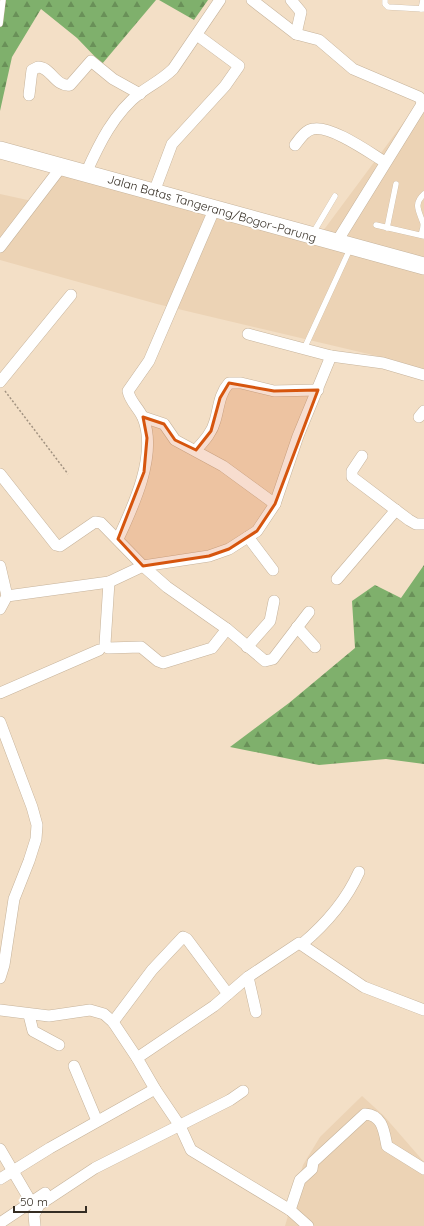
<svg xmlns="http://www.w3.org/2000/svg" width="424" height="1226" font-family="Quicksand,sans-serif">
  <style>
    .built { fill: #ecd3b5 }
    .forest { fill: url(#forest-firs) }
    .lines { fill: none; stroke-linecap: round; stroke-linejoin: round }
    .lane-casing { stroke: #c6b39b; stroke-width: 6 }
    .street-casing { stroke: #c6b39b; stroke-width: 12 }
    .primary-casing { stroke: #c6b39b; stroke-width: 18 }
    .path { stroke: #a19280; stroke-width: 1.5; stroke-dasharray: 2 2; stroke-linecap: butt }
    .lane { stroke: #fff; stroke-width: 5.5 }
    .street { stroke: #fff; stroke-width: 11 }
    .primary { stroke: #fff; stroke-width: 17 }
    .marked { fill: #d6550e; fill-opacity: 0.2; stroke: #d6550e; stroke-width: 3; stroke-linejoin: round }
    .labels { text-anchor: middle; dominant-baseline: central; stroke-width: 4; stroke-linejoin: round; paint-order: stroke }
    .street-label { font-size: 12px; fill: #342d23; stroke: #fff }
  </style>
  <defs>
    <pattern id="forest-firs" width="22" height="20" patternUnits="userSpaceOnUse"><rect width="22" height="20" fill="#7fb06c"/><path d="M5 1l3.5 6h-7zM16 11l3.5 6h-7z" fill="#699058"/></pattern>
  </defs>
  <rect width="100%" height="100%" fill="#f3dfc6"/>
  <g class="built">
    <path d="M 424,95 L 424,370 L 394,360 L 157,304 L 0,260 L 0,194 L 32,201 L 55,169 L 317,239 Z"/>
    <path d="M 362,1096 L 384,1116 L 424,1162 L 424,1226 L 285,1226 L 303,1165 L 320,1137 Z"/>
  </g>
  <g class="forest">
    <path d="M 0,0 L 156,0 L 102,64 L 77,38 L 41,9 L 12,57 L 0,111 Z"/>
    <path d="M 159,0 L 208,0 L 194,20 Z"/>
    <path d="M 424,565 L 424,764 L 386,759 L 319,765 L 230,747 L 289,703 L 355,648 L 352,601 L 375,585 L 401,598 Z"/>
  </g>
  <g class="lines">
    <g class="lane-casing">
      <g id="lane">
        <path d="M 385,0 L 385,4 L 388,7 L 424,9"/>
        <path d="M 421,9 L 423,0"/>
        <path d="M 0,24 L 3,0"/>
        <path d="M 376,225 L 424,236"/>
        <path d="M 387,228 L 396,184"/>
        <path d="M 313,233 L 335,196"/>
        <path d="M 421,235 C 422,231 424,227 423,223 C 419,211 413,204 424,194"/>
        <path d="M 304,349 L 350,249"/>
      </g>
    </g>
    <g class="street-casing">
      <g id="street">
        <path d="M 252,0 L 296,34 L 319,40 L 353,69 L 419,97 L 422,101 L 421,106 L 336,243"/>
        <path d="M 291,0 L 301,12 L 296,34"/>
        <path d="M 29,95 L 32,70 L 38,67 C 51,67 55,87 70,85 L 91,61 L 113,79 L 140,94"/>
        <path d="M 295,145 C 299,140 305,130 313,129 C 331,125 370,153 385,162"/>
        <path d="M 86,173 C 99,144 114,113 140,93 C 151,85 163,79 173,69 L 220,0"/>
        <path d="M 154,192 L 172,144 L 225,86 L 239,66 L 197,35"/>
        <path d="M 0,247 L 62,166"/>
        <path d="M 248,334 L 331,356 L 383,363 L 424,375"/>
        <path d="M 0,382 L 71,295"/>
        <path d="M 143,417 L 164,424 L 175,440 L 223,466 L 275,504"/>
        <path d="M 419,417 L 424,411"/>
        <path d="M 196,450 C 203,442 212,433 215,421 C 219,408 219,394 229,383 L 241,383 L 274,391 L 318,390"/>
        <path d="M 362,456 L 352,471 L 352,477 L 409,520 L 416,524 L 424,524"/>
        <path d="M 0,474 L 56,545 L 60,546 L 95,522 L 101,523 L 143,566 L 167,587 L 227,629 L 265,661 L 273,659 L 309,612"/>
        <path d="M 248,537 L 273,570"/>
        <path d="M 118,539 C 133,507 158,454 143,418 C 139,408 130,402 128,391 L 149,361 L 214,210"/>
        <path d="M 0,566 L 7,596 L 0,609"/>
        <path d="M 337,579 L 396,510"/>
        <path d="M 109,582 L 105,644 L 108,648 L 141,647 L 158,661 L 163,663 L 212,648 L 227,629"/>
        <path d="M 7,596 L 109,582 L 143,566 L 209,556 L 229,549 L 257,531 L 275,504 L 298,436 L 331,356"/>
        <path d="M 297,627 L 315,647"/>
        <path d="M 247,647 L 270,621 L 274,601"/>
        <path d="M 0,693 L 99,650"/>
        <path d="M 0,722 L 32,807 L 37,825 L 36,839 L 29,861 L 14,899 L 4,965 L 0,978"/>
        <path d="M 302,944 C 327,923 346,901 359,872"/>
        <path d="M 248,977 L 256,1012"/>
        <path d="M 0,1010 L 49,1016 L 90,1010 L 104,1014 L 113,1022 L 137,1058 L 155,1089 L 180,1126 L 191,1150 L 290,1210 L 308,1226"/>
        <path d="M 29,1015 L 33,1031 L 59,1045"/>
        <path d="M 113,1022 L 152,970 L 183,937 L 187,939 L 228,994"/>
        <path d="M 137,1058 L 214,1006 L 248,977 L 299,943 L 364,987 L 424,1010"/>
        <path d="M 74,1066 L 97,1121"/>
        <path d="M 0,1149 L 31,1202"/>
        <path d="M 0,1179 L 50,1148 L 155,1089"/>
        <path d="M 290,1210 L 300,1180 L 312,1169 L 313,1162 L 365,1114 C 383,1115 384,1132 387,1146 L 424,1169"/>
        <path d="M 0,1223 L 45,1193"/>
        <path d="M 35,1226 L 34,1215 L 39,1205 L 95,1168 L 230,1100 L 243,1091"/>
      </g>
    </g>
    <g class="primary-casing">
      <path id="primary" d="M 0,150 L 424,266"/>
    </g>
    <path class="path" d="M 5,391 L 68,474"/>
    <use href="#lane" class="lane"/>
    <use href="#street" class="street"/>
    <use href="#primary" class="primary"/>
  </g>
  <path class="marked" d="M 229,383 L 274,391 L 318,390 L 275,504 L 257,531 L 229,549 L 209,556 L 143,566 L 118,539 L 144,472 L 147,438 L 143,417 L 164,424 L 175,440 L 196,450 L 211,431 L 220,398 Z"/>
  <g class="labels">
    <g class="street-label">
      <text transform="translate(212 208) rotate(16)">Jalan Batas Tangerang/Bogor–Parung</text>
    </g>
  </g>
  <path d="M14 1206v6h72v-6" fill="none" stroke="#342d23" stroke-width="2"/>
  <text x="20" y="1206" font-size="12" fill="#342d23" stroke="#ffffff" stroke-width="3" paint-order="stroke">50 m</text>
</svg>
